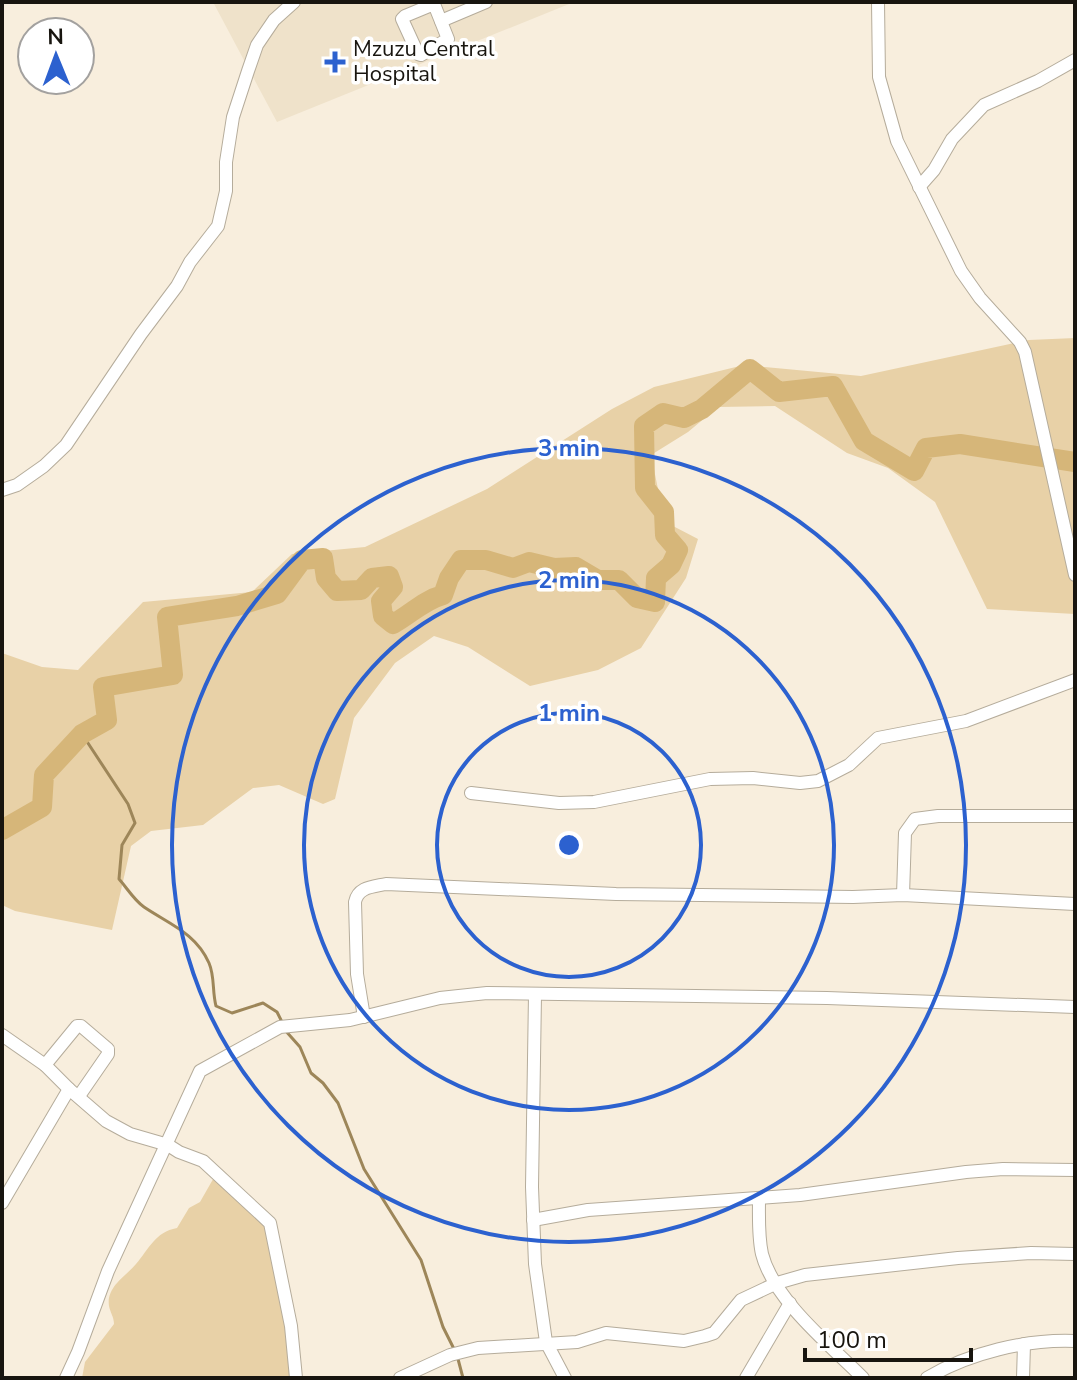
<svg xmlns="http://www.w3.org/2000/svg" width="1077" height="1380" font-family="'Nunito Sans',sans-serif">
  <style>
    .built { fill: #efe2ca }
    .green { fill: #e8d1a7 }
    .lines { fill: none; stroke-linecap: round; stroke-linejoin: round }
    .stream { stroke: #9d8659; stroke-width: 3 }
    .river { stroke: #d6b679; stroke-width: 20 }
    .minor-casing { stroke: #b5ac9b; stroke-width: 14 }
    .minor { stroke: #fff; stroke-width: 12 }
    .ring { fill: none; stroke: #2c61cf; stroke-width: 4 }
    .poi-dot { fill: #2c61cf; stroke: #fff; stroke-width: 3 }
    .labels { text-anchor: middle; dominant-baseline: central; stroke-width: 7; stroke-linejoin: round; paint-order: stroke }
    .poi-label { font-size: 22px; fill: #18150f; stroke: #fff; text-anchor: start }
    .centre { fill: #2c61cf; stroke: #fff; stroke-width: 4 }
    .ring-label { font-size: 24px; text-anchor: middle; font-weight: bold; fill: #2c61cf; stroke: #fff; stroke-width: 7; stroke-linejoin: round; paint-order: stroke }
  </style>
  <rect width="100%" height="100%" fill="#f8eedd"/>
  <path class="built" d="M 213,2 L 574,2 L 277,122 Z"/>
  <g class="green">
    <path d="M 1075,338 L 1075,614 L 987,609 L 935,502 L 888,468 L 847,453 L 775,406 L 718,407 L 688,432 L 651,455 L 658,489 L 673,526 L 698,539 L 686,578 L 641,648 L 598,670 L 530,686 L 468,647 L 434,636 L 395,663 L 354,718 L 335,799 L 323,804 L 279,785 L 253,788 L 203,825 L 151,831 L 131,846 L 112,930 L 15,911 L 2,905 L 2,653 L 42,667 L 78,670 L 143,602 L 252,592 L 292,554 L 365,547 L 487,489 L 612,409 L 654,387 L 744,365 L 861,376 L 1029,340 Z"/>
    <path d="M 216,1174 L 267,1223 L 276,1258 L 293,1378 L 82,1378 L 85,1362 L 114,1324 C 114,1317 110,1312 109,1306 C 106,1287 126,1276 136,1264 C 149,1249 155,1232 177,1228 L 189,1208 L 200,1202 Z"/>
  </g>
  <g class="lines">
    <g class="stream">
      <path d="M 82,734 L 128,804 L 135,823 L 122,845 L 119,879 C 127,888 134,900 144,907 C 169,924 196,933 209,963 C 215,977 212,991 216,1006 L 232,1013 L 263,1003 L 277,1012 L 282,1022"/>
      <path d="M 284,1029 L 300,1047 L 311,1073 L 323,1083 L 338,1103 L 364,1169 L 421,1260 L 443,1327 L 455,1351"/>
      <path d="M 458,1359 L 463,1378"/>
    </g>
    <path class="river" d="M 2,830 L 42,807 L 44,775 L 82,734 L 107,720 L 103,687 L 173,675 L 167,617 L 237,606 L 277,594 L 302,560 L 323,558 L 326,578 L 337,591 L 361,590 L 372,578 L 389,576 L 393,587 L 381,601 L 383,616 L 393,624 C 411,614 424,600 443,595 L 449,578 L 461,560 L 486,560 L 513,568 L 529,562 L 554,568 L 576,567 L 598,580 L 619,580 L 637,598 L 655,602 L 656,578 L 671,565 L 678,550 L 665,535 L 664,512 L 645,488 L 644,426 L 663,413 L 684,418 L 702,409 L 750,369 L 779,392 L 833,386 L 864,441 L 914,471 L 926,448 L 960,444 L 1075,462"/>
    <g class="minor-casing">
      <g id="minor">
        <path d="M 878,2 L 879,77 L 897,141 L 961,271 L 980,298 L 1020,342 L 1025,352 L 1075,575"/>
        <path d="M 434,4 L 448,39 L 421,55 L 418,54 L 402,19 L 405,16 Z"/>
        <path d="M 441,21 L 486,2"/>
        <path d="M 919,187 L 934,170 L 952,139 L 984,105 L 1038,81 L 1075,60"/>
        <path d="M 2,490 L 17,485 L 44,466 L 66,445 L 141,334 L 177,286 L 190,262 L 218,226 L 226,191 L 226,162 L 233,117 L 248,71 L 257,45 L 274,20 L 294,2"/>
        <path d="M 471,793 L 559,803 L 594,802 L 710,779 L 753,778 L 800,783 L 818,781 L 849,765 L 878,738 L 966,721 L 1075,680"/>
        <path d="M 903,895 L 905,833 L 915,819 L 938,816 L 1075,816"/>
        <path d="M 535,995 L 532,1187 L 535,1264 L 546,1342 L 565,1378"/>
        <path d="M 364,1017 L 357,974 L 355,902 C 358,887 372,887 386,884 L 616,894 L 853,897 L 903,895 L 1075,904"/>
        <path d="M 2,1035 L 45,1065 L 69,1089"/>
        <path d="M 45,1065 L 77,1026 L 81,1026 L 108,1049 L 108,1054 L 79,1096"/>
        <path d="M 759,1198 C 759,1216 758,1236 762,1254 C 774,1300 830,1345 863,1378"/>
        <path d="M 2,1203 L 69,1089 L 106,1121 L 130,1134 L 168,1145 L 179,1152 L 203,1161 L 270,1223 L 291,1326 L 296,1378"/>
        <path d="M 533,1220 L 588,1210 L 800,1195 L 966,1172 L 1003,1169 L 1075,1170"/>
        <path d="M 66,1378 L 78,1352 L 108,1271 L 200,1071 L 280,1027 L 350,1020 L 440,998 L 487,993 L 827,998 L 1075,1007"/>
        <path d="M 400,1378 L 450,1355 L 478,1348 L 577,1342 L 606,1333 L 684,1341 L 705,1336 L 714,1333 L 741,1300 L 777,1283 L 805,1275 L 958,1258 L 1031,1253 L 1075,1254"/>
        <path d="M 746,1378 L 790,1303"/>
        <path d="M 927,1378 C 969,1353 1026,1339 1075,1341"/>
        <path d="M 1023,1378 L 1024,1344"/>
      </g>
    </g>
    <use href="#minor" class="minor"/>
  </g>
  <g class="ring">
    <circle cx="569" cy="845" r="132"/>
    <circle cx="569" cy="845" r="265"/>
    <circle cx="569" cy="845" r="397"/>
  </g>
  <path class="poi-dot" d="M331 50h8v8h8v8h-8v8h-8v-8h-8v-8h8z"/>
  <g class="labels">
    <g class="poi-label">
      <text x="353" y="49">Mzuzu Central<tspan x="353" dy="25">Hospital</tspan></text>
    </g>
  </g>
  <circle cx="569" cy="845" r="12" class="centre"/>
  <g class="ring-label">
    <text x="569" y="456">3 min</text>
    <text x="569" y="588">2 min</text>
    <text x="569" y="721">1 min</text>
  </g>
  <rect width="1077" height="1380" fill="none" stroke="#18150f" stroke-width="8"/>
  <g transform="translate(56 56) rotate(359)"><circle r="38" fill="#ffffff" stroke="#a3a19f" stroke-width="2"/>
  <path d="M0-6L14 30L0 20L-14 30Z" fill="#2c61cf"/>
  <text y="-12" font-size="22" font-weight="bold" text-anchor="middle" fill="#18150f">N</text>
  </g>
  <path d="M805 1348v12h166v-12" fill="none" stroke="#18150f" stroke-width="4"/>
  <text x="817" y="1348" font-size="24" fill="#18150f" stroke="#ffffff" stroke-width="6" paint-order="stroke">100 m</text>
</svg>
